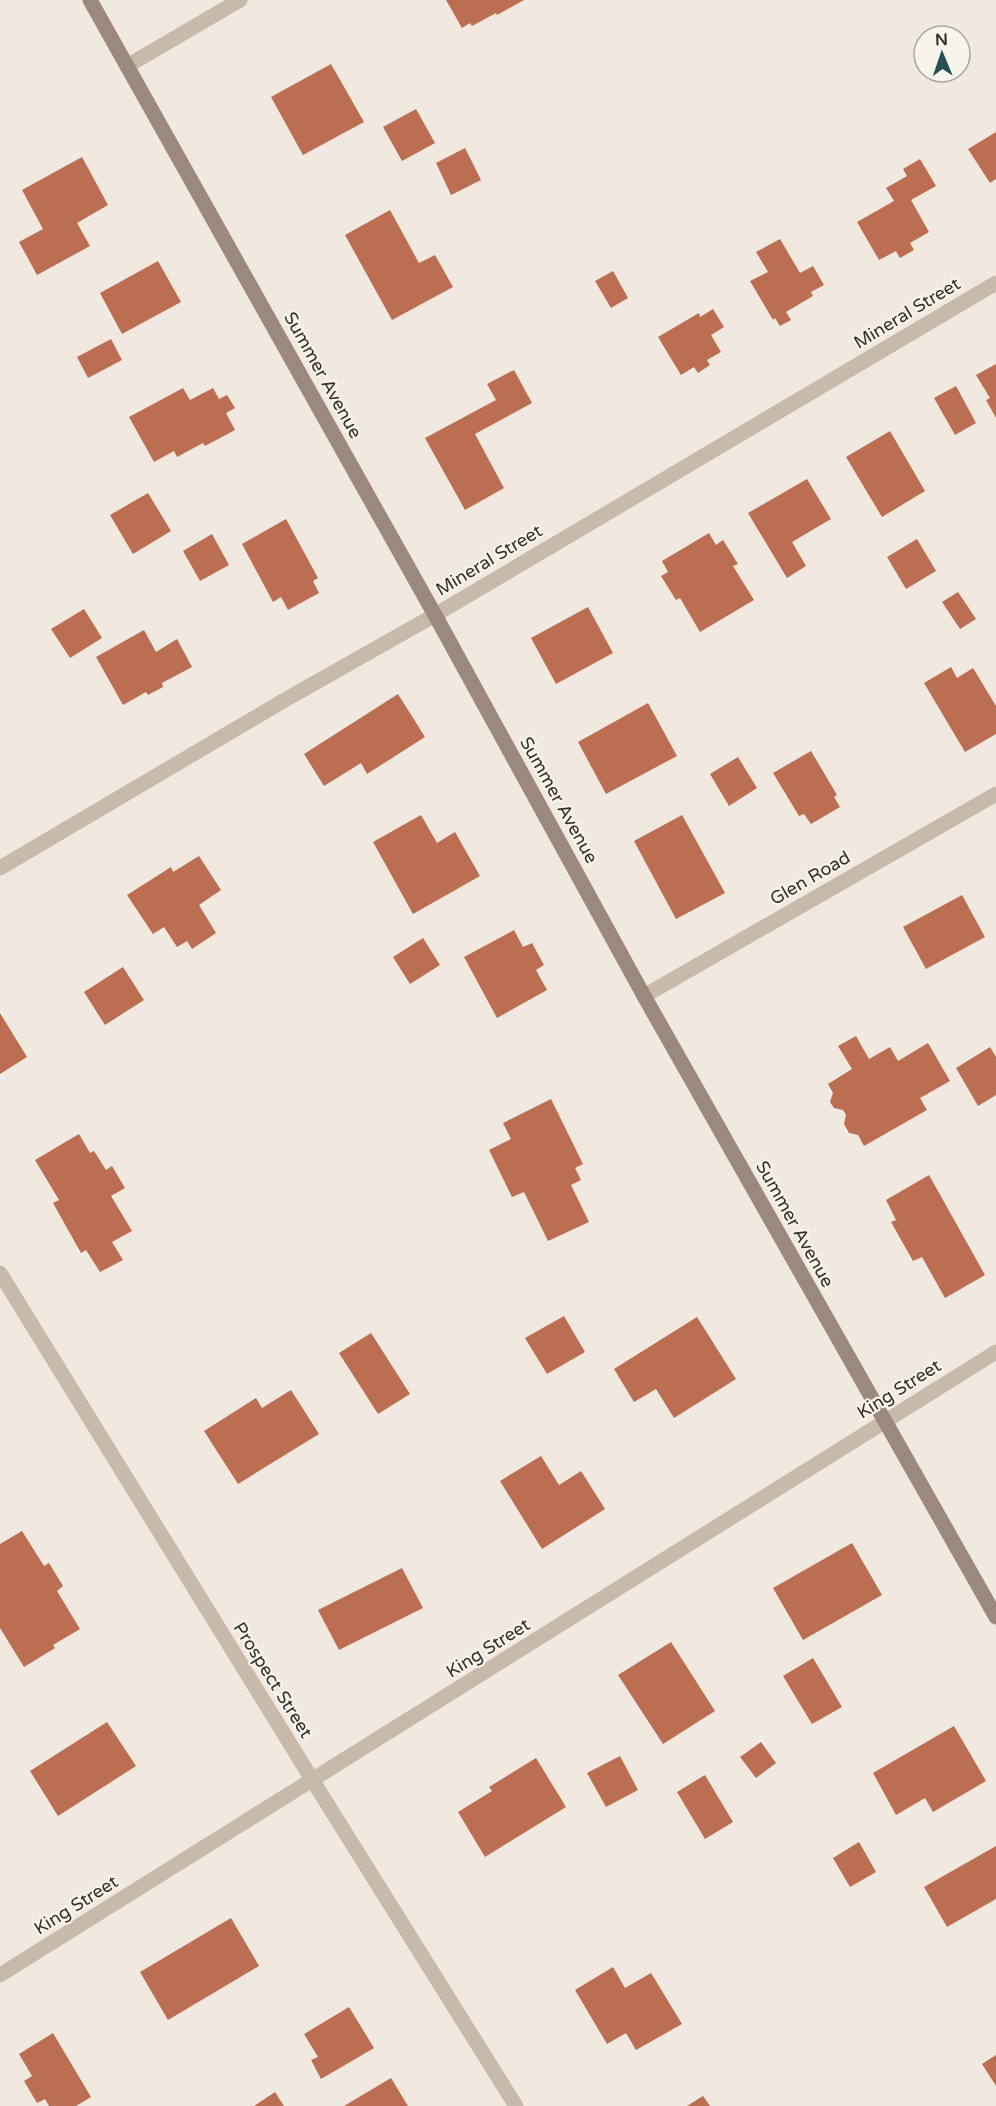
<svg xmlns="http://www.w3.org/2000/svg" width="996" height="2106" font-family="'Varela Round',sans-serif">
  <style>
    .building { fill: #bb6e52 }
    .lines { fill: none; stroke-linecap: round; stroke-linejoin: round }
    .street { stroke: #c8b9ab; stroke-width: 15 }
    .secondary { stroke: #9b897d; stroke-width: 15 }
    .labels { text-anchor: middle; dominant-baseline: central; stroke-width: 4.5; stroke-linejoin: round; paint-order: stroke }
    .street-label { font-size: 18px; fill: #362e2a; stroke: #f8f3eb }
  </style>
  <rect width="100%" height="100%" fill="#f1e9df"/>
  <g class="building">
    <path d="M 446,0 L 524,0 L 497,15 L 496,13 L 472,26 L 470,23 L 462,28 Z"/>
    <path d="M 331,64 L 364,122 L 303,155 L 271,97 Z"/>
    <path d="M 416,109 L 435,143 L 402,161 L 383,127 Z"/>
    <path d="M 996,132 L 996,179 L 990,183 L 968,149 Z"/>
    <path d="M 465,148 L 481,180 L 451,195 L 436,163 Z"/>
    <path d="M 82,157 L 108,205 L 77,223 L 90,246 L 37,275 L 19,242 L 43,229 L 22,190 Z"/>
    <path d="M 920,159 L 936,186 L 911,200 L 929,232 L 910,243 L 914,250 L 900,258 L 896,251 L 879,260 L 857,222 L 894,201 L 886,188 L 907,176 L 903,169 Z"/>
    <path d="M 390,210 L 419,263 L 435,255 L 453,287 L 392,320 L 345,235 Z"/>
    <path d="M 780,239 L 800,273 L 813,266 L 824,285 L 811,292 L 813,296 L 786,312 L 791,320 L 780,326 L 775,318 L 773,320 L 750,281 L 768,272 L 756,252 Z"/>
    <path d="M 158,261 L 181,302 L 122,334 L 100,293 Z"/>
    <path d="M 613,271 L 628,298 L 611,308 L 595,281 Z"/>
    <path d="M 713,309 L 724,327 L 711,335 L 721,352 L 707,360 L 710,365 L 698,373 L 694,367 L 681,375 L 658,337 L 699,313 L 700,317 Z"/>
    <path d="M 111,339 L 122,360 L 88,378 L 77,357 Z"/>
    <path d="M 996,364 L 996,418 L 986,400 L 990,398 L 976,375 Z"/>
    <path d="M 514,370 L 532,403 L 475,434 L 504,488 L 465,510 L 425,438 L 496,400 L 487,384 Z"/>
    <path d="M 956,386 L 976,423 L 955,435 L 934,398 Z"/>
    <path d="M 183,388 L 190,400 L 213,388 L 219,399 L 227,395 L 235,408 L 226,413 L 235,430 L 205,446 L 203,443 L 177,457 L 174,451 L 154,462 L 129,417 Z"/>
    <path d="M 890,431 L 925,491 L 882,517 L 846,457 Z"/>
    <path d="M 807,479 L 831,519 L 792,542 L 806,566 L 787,578 L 748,513 Z"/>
    <path d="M 148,493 L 171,531 L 133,554 L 110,515 Z"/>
    <path d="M 286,519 L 318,578 L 313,581 L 319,593 L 288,610 L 281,597 L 273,602 L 242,544 Z"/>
    <path d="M 709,533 L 716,545 L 723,540 L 738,564 L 733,566 L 754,600 L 700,632 L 680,598 L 676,600 L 661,576 L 668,572 L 662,561 Z"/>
    <path d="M 212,534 L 229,565 L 200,581 L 183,551 Z"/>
    <path d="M 917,539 L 936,571 L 906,589 L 887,557 Z"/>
    <path d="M 958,592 L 976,619 L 960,629 L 942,602 Z"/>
    <path d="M 588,607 L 613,653 L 556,684 L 531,638 Z"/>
    <path d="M 84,609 L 102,638 L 70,658 L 51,629 Z"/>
    <path d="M 144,630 L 156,652 L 177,639 L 192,667 L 162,683 L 163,687 L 148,695 L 146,692 L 123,705 L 96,657 Z"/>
    <path d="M 951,667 L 957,678 L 973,668 L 996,706 L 996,734 L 965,752 L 924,683 Z"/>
    <path d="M 398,694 L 425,737 L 367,774 L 361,763 L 324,786 L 304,754 Z"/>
    <path d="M 648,703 L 677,756 L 606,794 L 578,742 Z"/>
    <path d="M 811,751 L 837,795 L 834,797 L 840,807 L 811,824 L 804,814 L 799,816 L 773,773 Z"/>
    <path d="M 738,757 L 757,788 L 729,806 L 710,774 Z"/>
    <path d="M 421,815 L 437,843 L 455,832 L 480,876 L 413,914 L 373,842 Z"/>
    <path d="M 682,815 L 725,893 L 676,919 L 634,841 Z"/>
    <path d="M 199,856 L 221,890 L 199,905 L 216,933 L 192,949 L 187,941 L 177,947 L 164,927 L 153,934 L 127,895 L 171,867 L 173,872 Z"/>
    <path d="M 962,895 L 985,937 L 926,969 L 903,927 Z"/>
    <path d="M 514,930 L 523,947 L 532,943 L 544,965 L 536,970 L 547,990 L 497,1018 L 464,957 Z"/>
    <path d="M 423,938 L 440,965 L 410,984 L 393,957 Z"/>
    <path d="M 123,967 L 144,1000 L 105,1025 L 84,992 Z"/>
    <path d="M 0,1013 L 27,1057 L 0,1074 Z"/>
    <path d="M 856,1036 L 869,1059 L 890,1047 L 898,1061 L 928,1043 L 950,1081 L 920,1098 L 927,1110 L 864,1146 L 858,1135 L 849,1133 L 844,1124 L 846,1115 L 843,1110 L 834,1108 L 830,1102 L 833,1093 L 828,1084 L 852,1069 L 838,1046 Z"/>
    <path d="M 990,1047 L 996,1057 L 996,1095 L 978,1106 L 956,1068 Z"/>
    <path d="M 551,1099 L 583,1164 L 575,1168 L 581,1180 L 571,1185 L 589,1222 L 548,1241 L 524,1192 L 512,1197 L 489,1150 L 511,1139 L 503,1123 Z"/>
    <path d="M 79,1134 L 90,1153 L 94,1151 L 106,1170 L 112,1166 L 125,1188 L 111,1196 L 132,1231 L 112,1242 L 123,1260 L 100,1272 L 86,1250 L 81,1253 L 53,1203 L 59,1200 L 35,1160 Z"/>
    <path d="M 929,1175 L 985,1275 L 945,1298 L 922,1257 L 913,1261 L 891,1222 L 896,1220 L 886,1200 Z"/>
    <path d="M 564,1316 L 585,1352 L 547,1374 L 525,1338 Z"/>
    <path d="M 697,1317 L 736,1379 L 674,1418 L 656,1389 L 634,1402 L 614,1369 Z"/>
    <path d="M 371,1333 L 410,1394 L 378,1414 L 339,1353 Z"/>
    <path d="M 291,1390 L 319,1434 L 238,1484 L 204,1431 L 256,1398 L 262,1408 Z"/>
    <path d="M 541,1456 L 559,1485 L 581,1471 L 605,1509 L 542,1549 L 500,1481 Z"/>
    <path d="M 22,1531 L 44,1566 L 49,1563 L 63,1586 L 57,1591 L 80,1629 L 53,1645 L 55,1648 L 24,1667 L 0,1628 L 0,1544 Z"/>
    <path d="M 852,1543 L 882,1595 L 803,1640 L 773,1588 Z"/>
    <path d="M 402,1568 L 423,1608 L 339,1650 L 318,1610 Z"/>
    <path d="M 671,1642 L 715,1711 L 663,1744 L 618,1675 Z"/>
    <path d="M 813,1658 L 842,1707 L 812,1724 L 783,1676 Z"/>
    <path d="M 107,1722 L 136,1766 L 58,1816 L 30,1771 Z"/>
    <path d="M 954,1726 L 986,1781 L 933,1812 L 925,1798 L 896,1815 L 873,1773 Z"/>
    <path d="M 761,1742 L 776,1763 L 756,1778 L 740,1757 Z"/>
    <path d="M 620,1756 L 638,1790 L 606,1807 L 587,1773 Z"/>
    <path d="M 536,1758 L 566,1807 L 485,1857 L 458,1812 L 492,1791 L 489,1787 Z"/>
    <path d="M 705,1775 L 733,1822 L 705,1839 L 677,1792 Z"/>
    <path d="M 859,1842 L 876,1872 L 850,1887 L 833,1858 Z"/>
    <path d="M 996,1846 L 996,1899 L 947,1927 L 924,1887 Z"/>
    <path d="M 231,1918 L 259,1966 L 168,2020 L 140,1972 Z"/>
    <path d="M 613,1967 L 625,1988 L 651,1973 L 682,2024 L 636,2050 L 626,2033 L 607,2044 L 575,1990 Z"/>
    <path d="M 349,2007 L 374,2048 L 321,2079 L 311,2060 L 318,2057 L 304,2034 Z"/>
    <path d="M 53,2033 L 91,2097 L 76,2106 L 49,2106 L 45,2099 L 37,2103 L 24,2081 L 32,2076 L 19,2054 Z"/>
    <path d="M 996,2055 L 996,2086 L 982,2064 Z"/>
    <path d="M 391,2078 L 408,2106 L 344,2106 Z"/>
    <path d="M 275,2092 L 284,2106 L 254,2106 Z"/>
    <path d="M 703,2096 L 710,2106 L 687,2106 Z"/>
  </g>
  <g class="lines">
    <g class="street">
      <path d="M 127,66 L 240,0"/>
      <path d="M 0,868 L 283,701 L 435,615 L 996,283"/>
      <path d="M 644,996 L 996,794"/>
      <path d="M 0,1273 L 313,1781 L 516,2106"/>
      <path d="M 0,1975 L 996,1352"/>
    </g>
    <path class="secondary" d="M 90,0 L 435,615 L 644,996 L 996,1617"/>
  </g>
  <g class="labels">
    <g class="street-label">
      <text transform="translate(907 313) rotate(-31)">Mineral Street</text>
      <text transform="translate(323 375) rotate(61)">Summer Avenue</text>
      <text transform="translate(489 560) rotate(-31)">Mineral Street</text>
      <text transform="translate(559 800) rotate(61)">Summer Avenue</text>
      <text transform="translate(810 878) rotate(-30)">Glen Road</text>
      <text transform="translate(795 1224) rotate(61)">Summer Avenue</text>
      <text transform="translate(899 1389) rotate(-32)">King Street</text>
      <text transform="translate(488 1648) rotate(-32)">King Street</text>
      <text transform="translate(273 1680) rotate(58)">Prospect Street</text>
      <text transform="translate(76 1905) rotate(-32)">King Street</text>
    </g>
  </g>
  <g transform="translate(942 54) rotate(358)"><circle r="28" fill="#f8f3eb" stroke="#aaa49e" stroke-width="1.5"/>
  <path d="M0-4.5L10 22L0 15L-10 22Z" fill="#235054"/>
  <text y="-9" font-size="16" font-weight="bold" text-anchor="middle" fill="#362e2a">N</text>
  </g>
</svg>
